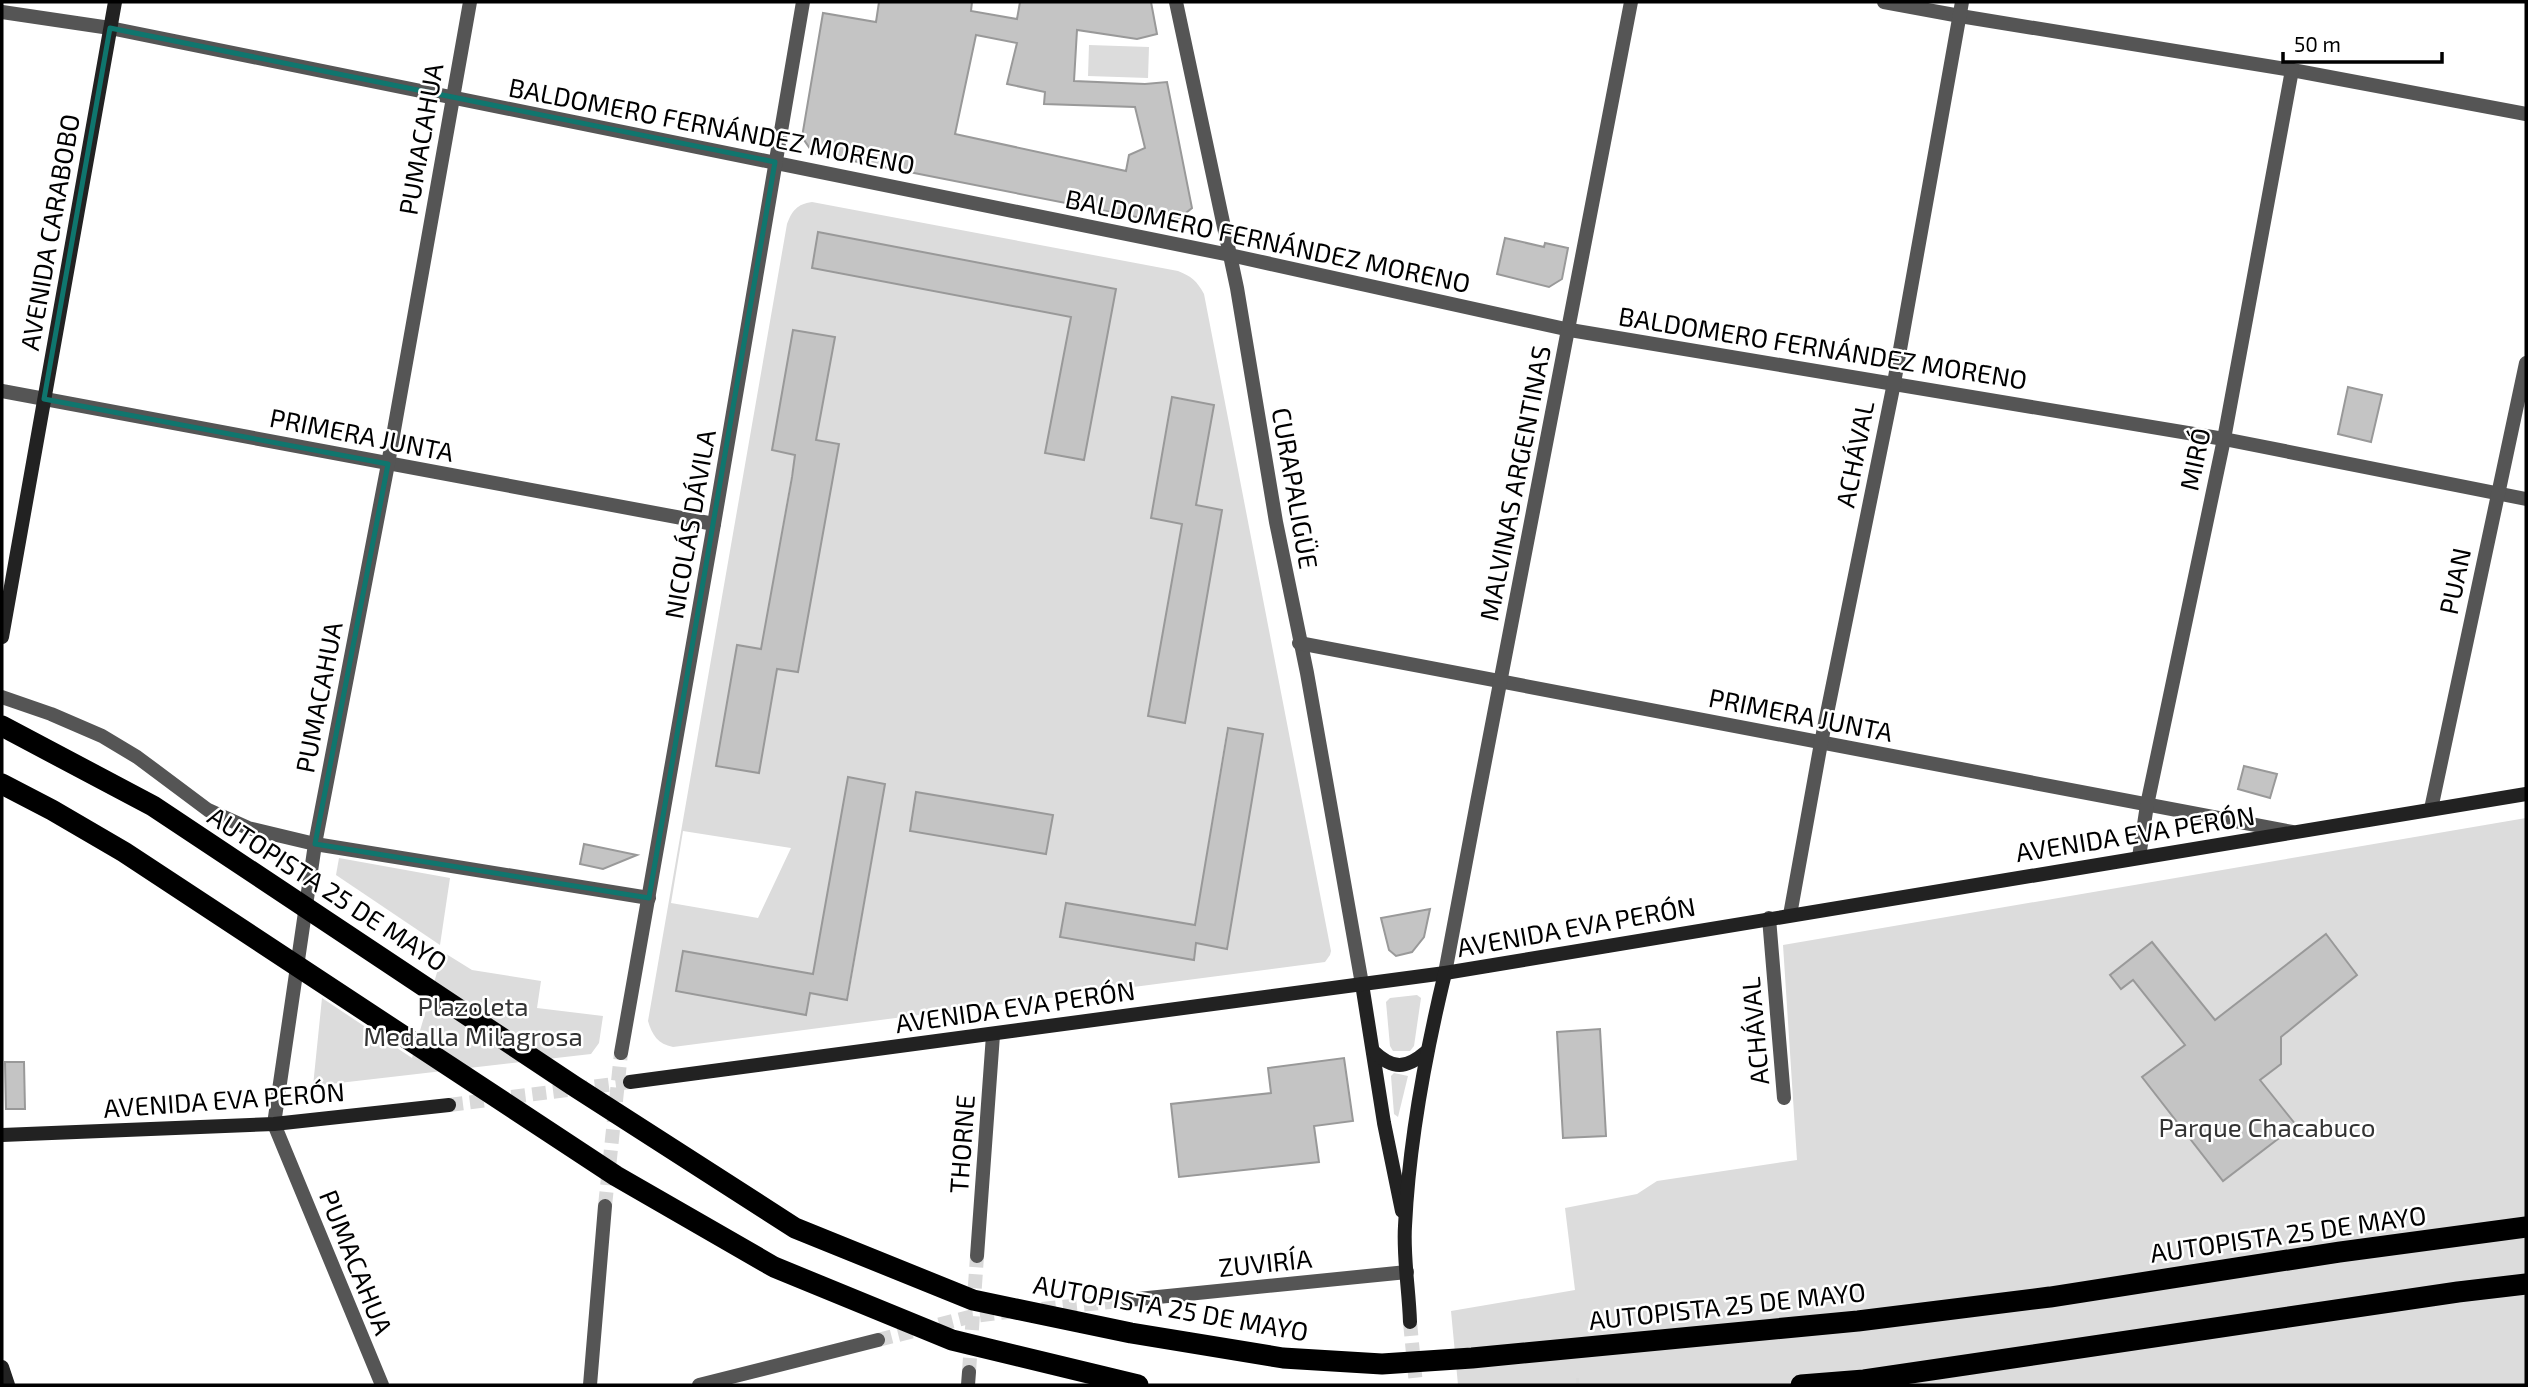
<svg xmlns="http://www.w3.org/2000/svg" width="2528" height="1387" font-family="'Exo 2',sans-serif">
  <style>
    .green { fill: #dcdcdc; fill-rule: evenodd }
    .building { fill: #c4c4c4; stroke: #999; stroke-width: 2; fill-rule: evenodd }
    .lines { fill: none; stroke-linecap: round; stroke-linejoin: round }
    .pedestrian-tunnel { stroke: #d9d9d9; stroke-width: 14; stroke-dasharray: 14 7; stroke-linecap: butt }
    .minor-tunnel { stroke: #d9d9d9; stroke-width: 14; stroke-dasharray: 14 7; stroke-linecap: butt }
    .secondary-tunnel { stroke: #d9d9d9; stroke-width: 14; stroke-dasharray: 14 7; stroke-linecap: butt }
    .minor { stroke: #555; stroke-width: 14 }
    .secondary { stroke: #222; stroke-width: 14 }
    .motorway { stroke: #000; stroke-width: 21 }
    .marked { fill: none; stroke: #0f766e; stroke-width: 5; stroke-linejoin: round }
    .labels { text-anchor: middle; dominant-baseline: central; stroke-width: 5; stroke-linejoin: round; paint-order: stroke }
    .street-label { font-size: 26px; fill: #000; stroke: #fff }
    .park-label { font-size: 26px; fill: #333; stroke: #fff }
  </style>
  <rect width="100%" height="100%" fill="#fff"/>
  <g class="green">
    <path d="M 1089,45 L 1149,47 L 1148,78 L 1088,76 Z"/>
    <path d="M 812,202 L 1178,271 C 1191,276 1197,281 1204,294 L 1331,951 L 1330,955 L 1325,962 L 673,1047 C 658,1044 652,1035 648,1021 L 787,224 C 792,211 797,204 812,202 ZM 819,232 L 1115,289 L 1112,310 L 1046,452 L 1071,317 L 812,268 ZM 794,330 L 835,337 L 816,440 L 839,444 L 798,672 L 777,669 L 759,773 L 716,765 L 737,645 L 761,649 L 795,455 L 772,450 ZM 1172,397 L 1214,405 L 1196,505 L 1222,510 L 1185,722 L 1148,715 L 1182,524 L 1151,518 ZM 1227,728 L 1263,734 L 1227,948 L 1196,943 L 1193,960 L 1061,937 L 1067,903 L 1195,925 ZM 848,778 L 885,785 L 848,999 L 810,993 L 806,1015 L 677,991 L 684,951 L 813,974 ZM 917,792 L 1052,815 L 1047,853 L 910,831 ZM 683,831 L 791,848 L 758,918 L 671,903 Z"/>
    <path d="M 2526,818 L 2526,1385 L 1458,1385 L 1451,1311 L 1575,1290 L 1565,1208 L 1637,1194 L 1657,1181 L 1797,1160 L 1783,945 Z"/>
    <path d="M 339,858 L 450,878 L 440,945 L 336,875 Z"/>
    <path d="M 443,952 L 472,970 L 541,981 L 537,1008 L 603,1016 L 599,1043 L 591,1054 L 313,1086 L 322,998 L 412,1058 Z"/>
    <path d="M 1417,995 L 1421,998 L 1414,1046 L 1410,1051 L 1393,1051 L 1390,1046 L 1386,1002 L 1390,998 Z"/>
    <path d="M 1394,1073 L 1408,1076 L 1398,1117 L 1394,1114 L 1391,1076 Z"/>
  </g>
  <g class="building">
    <path d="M 879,2 L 972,2 L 971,11 L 1017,19 L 1020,2 L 1151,2 L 1157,34 L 1137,39 L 1077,30 L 1074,81 L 1145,84 L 1167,82 L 1192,208 L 1172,224 L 813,153 L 802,137 L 823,13 L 876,22 ZM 976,35 L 1017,43 L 1007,84 L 1045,92 L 1044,104 L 1135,107 L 1145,148 L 1129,155 L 1126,171 L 955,134 Z"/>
    <path d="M 818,232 L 1116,289 L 1084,460 L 1045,453 L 1071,317 L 812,268 Z"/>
    <path d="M 1505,238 L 1544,247 L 1545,243 L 1568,248 L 1562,279 L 1549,287 L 1497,274 Z"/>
    <path d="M 793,330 L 835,337 L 816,440 L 839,444 L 798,672 L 777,669 L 759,773 L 716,766 L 737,645 L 761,649 L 792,477 L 795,455 L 772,450 Z"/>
    <path d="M 2348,387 L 2382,395 L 2371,442 L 2338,434 Z"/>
    <path d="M 1172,397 L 1214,405 L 1196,505 L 1222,510 L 1185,723 L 1148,716 L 1182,524 L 1151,518 Z"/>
    <path d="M 1228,728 L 1263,734 L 1227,949 L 1196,943 L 1194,960 L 1060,937 L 1066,903 L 1195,925 Z"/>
    <path d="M 2244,766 L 2277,774 L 2270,798 L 2238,789 Z"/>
    <path d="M 848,777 L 885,784 L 847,1000 L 810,993 L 806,1015 L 676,991 L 683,951 L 813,974 Z"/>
    <path d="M 916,792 L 1053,815 L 1046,854 L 910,831 Z"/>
    <path d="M 584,844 L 637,855 L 603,869 L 580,864 Z"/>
    <path d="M 1430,909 L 1424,937 L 1412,952 L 1396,956 L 1389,950 L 1381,918 Z"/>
    <path d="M 2326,934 L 2357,975 L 2281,1037 L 2281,1064 L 2260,1080 L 2296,1125 L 2223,1181 L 2142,1077 L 2185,1045 L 2133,980 L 2121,989 L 2110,975 L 2152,942 L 2215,1020 Z"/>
    <path d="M 1600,1029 L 1606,1136 L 1563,1138 L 1557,1032 Z"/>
    <path d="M 1344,1058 L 1353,1121 L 1314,1126 L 1319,1162 L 1179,1177 L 1171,1104 L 1271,1093 L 1268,1068 Z"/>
    <path d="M 5,1062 L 24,1062 L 25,1109 L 6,1109 Z"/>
  </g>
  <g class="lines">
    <path class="pedestrian-tunnel" d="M 1576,1385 L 1579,1385"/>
    <g class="minor-tunnel">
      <path d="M 605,1206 L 621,1053"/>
      <path d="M 1042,1309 L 1128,1300"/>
      <path d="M 878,1340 L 973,1316 L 1008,1312"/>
      <path d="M 969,1372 L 977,1256"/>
    </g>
    <g class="secondary-tunnel">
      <path d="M 449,1105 L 630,1082"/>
      <path d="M 1410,1322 L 1416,1385"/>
    </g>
    <g class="minor">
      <path d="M 1176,2 L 1237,288 L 1276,522 L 1307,673 L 1362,984"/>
      <path d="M 1884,2 L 1960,16 L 2292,70 L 2526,114"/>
      <path d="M 2,12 L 110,28 L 1230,255 L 1570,330 L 2224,439 L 2526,499"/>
      <path d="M 2,391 L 714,524"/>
      <path d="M 1299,643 L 2292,832"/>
      <path d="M 2,697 L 51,714 L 102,736 L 137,757 L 208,810 L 248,828 L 315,844 L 649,898"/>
      <path d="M 2431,809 L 2526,363"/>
      <path d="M 2139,857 L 2147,805 L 2224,439 L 2292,70"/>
      <path d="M 1790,915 L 1821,743 L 1894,383 L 1962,2"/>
      <path d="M 1769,918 L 1784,1098"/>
      <path d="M 1445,973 C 1505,649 1570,326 1631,2"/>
      <path d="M 621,1053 L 714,524 L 803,2"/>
      <path d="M 977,1256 L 993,1035"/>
      <path d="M 1128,1300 L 1407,1272"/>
      <path d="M 382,1385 L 274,1124 L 315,844 L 388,464 L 470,2"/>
      <path d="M 590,1385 L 605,1206"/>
      <path d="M 699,1385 L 878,1340"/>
      <path d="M 968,1385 L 969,1372"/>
    </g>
    <g class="secondary">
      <path d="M 2,637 L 115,2"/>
      <path d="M 1362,984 L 1384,1123 L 1402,1211"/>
      <path d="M 1373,1051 C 1393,1070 1406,1069 1426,1052"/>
      <path d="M 630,1082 L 1445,973 L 2526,794"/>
      <path d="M 2,1135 L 274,1124 L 449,1105"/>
      <path d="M 1410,1322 C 1409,1290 1403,1257 1405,1226 C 1409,1140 1425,1056 1445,973"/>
      <path d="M 2,1367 L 8,1385"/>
    </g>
    <g class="motorway">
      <path d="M 2,726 L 153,806 L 574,1086 L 795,1228 L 973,1300 L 1131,1333 L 1283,1358 L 1382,1364 L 1472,1358 L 1858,1321 L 2050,1297 L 2339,1252 L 2526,1227"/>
      <path d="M 2,784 L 52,810 L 124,852 L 616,1176 L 774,1267 L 952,1340 L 1138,1385"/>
      <path d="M 1801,1385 L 1864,1380 L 2458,1292 L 2526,1284"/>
    </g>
  </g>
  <path class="marked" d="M 110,28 L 775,162 L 649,898 L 315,844 L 388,464 L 44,399 Z"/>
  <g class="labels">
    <g class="street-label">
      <text transform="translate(712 125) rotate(11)">BALDOMERO FERNÁNDEZ MORENO</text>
      <text transform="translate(420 139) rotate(-80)">PUMACAHUA</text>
      <text transform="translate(49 232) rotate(-80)">AVENIDA CARABOBO</text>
      <text transform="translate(1268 240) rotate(12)">BALDOMERO FERNÁNDEZ MORENO</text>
      <text transform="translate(1823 347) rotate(9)">BALDOMERO FERNÁNDEZ MORENO</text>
      <text transform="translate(362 434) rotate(11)">PRIMERA JUNTA</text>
      <text transform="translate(1854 454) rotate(-79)">ACHÁVAL</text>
      <text transform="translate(2194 459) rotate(-78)">MIRÓ</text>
      <text transform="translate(1514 483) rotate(-79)">MALVINAS ARGENTINAS</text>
      <text transform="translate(1296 488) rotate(80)">CURAPALIGÜE</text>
      <text transform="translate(689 524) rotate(-80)">NICOLÁS DÁVILA</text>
      <text transform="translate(2454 581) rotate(-78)">PUAN</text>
      <text transform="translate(318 697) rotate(-79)">PUMACAHUA</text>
      <text transform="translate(1801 714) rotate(11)">PRIMERA JUNTA</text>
      <text transform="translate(2135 833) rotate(-9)">AVENIDA EVA PERÓN</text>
      <text transform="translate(328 888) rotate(33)">AUTOPISTA 25 DE MAYO</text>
      <text transform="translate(1576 926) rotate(-10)">AVENIDA EVA PERÓN</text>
      <text transform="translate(1015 1006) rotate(-8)">AVENIDA EVA PERÓN</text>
      <text transform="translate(1754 1031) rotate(-95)">ACHÁVAL</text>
      <text transform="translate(224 1099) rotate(-4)">AVENIDA EVA PERÓN</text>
      <text transform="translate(961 1144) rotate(-86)">THORNE</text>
      <text transform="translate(2288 1233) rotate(-8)">AUTOPISTA 25 DE MAYO</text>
      <text transform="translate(357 1262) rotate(68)">PUMACAHUA</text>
      <text transform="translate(1265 1262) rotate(-6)">ZUVIRÍA</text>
      <text transform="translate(1727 1305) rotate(-6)">AUTOPISTA 25 DE MAYO</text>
      <text transform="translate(1171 1307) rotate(10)">AUTOPISTA 25 DE MAYO</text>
    </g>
    <g class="park-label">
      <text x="473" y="1005">Plazoleta<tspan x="473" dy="30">Medalla Milagrosa</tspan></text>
      <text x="2267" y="1126">Parque Chacabuco</text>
    </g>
  </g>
  <rect width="2528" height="1387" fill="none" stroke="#000000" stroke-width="7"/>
  <path d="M2283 52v10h159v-10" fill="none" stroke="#000000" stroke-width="3.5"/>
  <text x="2294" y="52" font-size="21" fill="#000000" stroke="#ffffff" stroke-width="5" paint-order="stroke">50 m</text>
</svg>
